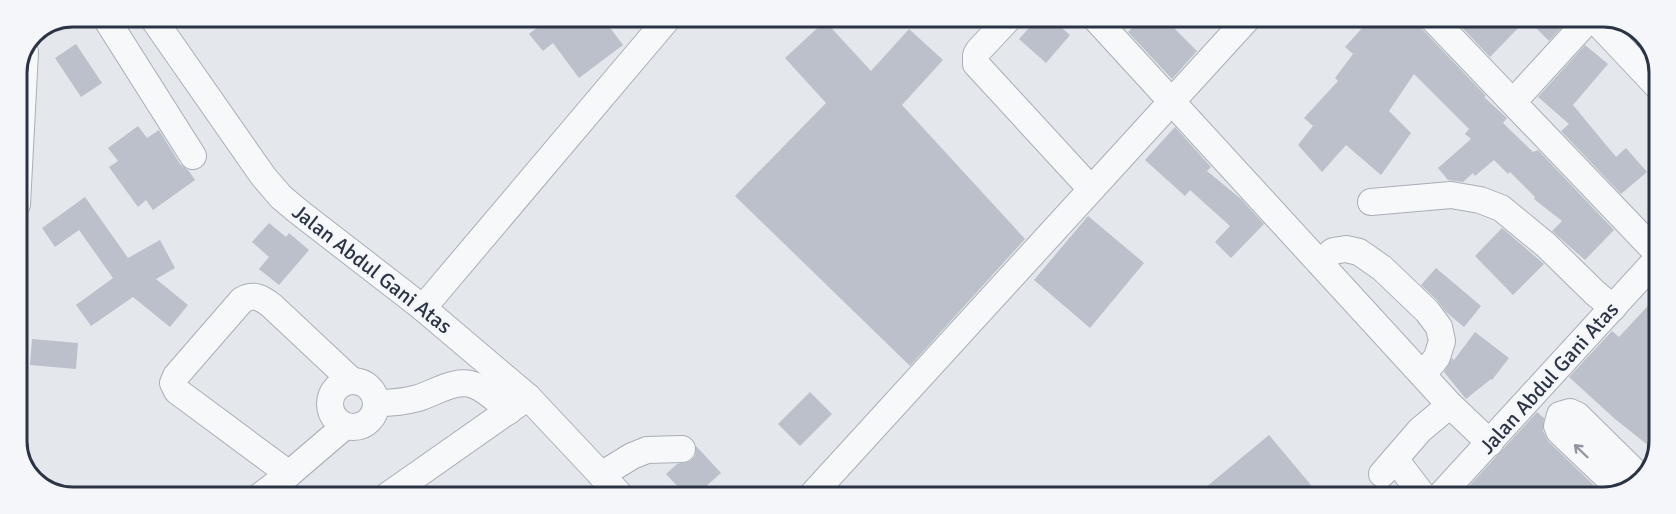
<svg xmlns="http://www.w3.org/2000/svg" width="1676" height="514" font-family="Signika,sans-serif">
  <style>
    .building { fill: #bbc0ca }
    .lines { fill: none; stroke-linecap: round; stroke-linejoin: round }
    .minor-casing { stroke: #a9aeb7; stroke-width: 28 }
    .minor { stroke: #f7f8fa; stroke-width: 26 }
    .oneway { stroke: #9196a0 }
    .labels { text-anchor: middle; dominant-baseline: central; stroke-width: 4.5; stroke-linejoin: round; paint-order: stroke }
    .street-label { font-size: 21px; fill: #2b3445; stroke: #f4f6f9 }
    .rim { fill: none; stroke: #2b3445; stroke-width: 3 }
  </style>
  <rect width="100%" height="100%" fill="#e4e7ec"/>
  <g class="building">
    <path d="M 551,17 L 602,17 L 623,45 L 579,78 L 553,43 L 543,51 L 529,34 Z"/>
    <path d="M 1038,18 L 1050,18 L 1070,35 L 1046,63 L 1019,39 Z"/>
    <path d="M 1142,18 L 1164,18 L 1197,51 L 1172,79 L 1128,32 Z"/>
    <path d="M 1371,18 L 1417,18 L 1421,28 L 1486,96 L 1484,97 L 1507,118 L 1503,123 L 1533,152 L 1538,150 L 1614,230 L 1585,260 L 1552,231 L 1562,221 L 1534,199 L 1535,197 L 1510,172 L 1508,174 L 1494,160 L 1475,176 L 1473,173 L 1463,182 L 1448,180 L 1438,168 L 1471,139 L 1465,134 L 1469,129 L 1414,74 L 1389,111 L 1411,133 L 1381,175 L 1346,145 L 1322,172 L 1298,145 L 1313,126 L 1304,118 L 1338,81 L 1335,78 L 1353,54 L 1345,47 Z"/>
    <path d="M 1453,18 L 1554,18 L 1563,26 L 1549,41 L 1527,19 L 1490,57 Z"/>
    <path d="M 825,21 L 871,71 L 909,29 L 943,60 L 902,105 L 1025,239 L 910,366 L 735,196 L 826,103 L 785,58 Z"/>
    <path d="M 76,44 L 102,83 L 81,97 L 55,58 Z"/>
    <path d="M 1585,45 L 1608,64 L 1573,105 L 1616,157 L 1626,148 L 1647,172 L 1621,194 L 1561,131 L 1569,124 L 1538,97 Z"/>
    <path d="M 138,126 L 147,138 L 159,130 L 180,164 L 188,170 L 195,180 L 153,210 L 146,200 L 138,207 L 109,167 L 118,161 L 108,148 Z"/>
    <path d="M 1175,127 L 1211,167 L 1207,171 L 1241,199 L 1264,224 L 1231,258 L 1215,242 L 1230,226 L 1190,190 L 1185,196 L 1145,160 Z"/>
    <path d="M 85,197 L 128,258 L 160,240 L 175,268 L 156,279 L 188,305 L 170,327 L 133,297 L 91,326 L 76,305 L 113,278 L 79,230 L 55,247 L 42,228 Z"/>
    <path d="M 1088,216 L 1144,263 L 1090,328 L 1034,280 Z"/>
    <path d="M 269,223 L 286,237 L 289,233 L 309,250 L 279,285 L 259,269 L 269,257 L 252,242 Z"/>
    <path d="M 1502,228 L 1544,264 L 1513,295 L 1475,256 Z"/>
    <path d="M 1436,268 L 1481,306 L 1464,327 L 1446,312 L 1437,300 L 1421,285 Z"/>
    <path d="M 1658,295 L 1658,453 L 1615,419 L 1569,377 L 1612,331 L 1619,337 Z"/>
    <path d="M 1475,332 L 1509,358 L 1492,380 L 1491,379 L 1466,399 L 1444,372 L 1452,358 L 1454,360 Z"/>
    <path d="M 32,339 L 78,343 L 76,369 L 30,365 Z"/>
    <path d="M 810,392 L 832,414 L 800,446 L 778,424 Z"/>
    <path d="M 1537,412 L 1544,418 L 1543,431 L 1548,441 L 1606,497 L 1459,497 Z"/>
    <path d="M 1269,435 L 1321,497 L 1194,497 Z"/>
    <path d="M 696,446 L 721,473 L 695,496 L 687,496 L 666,474 L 677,464 L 690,461 L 695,456 Z"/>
  </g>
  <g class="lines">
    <g class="minor-casing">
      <g id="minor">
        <path d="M 105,17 L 193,156"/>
        <path d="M 152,17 L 263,176 L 281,197 L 299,212 L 423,308 L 528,397 L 621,496"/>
        <path d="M 1009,18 L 979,50 L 976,55 L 976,64 L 1091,189"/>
        <path d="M 1095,18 L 1450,405 L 1490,443"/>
        <path d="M 1432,18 L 1658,254"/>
        <path d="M 1593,18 L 1659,88"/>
        <path d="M 1513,102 L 1590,18"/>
        <path d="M 1371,202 L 1451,195 L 1480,200 L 1501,208 L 1546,245 L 1594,292 L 1613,308"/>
        <path d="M 17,204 L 25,52"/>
        <path d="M 1320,263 L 1333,251 L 1346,249 L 1359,252 L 1382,268 L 1427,311 L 1439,327 L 1442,341 L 1437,357 L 1423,375"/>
        <path d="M 423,308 L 669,17"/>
        <circle cx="353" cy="404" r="23"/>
        <path d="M 376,403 C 390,403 404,402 418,398 C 435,393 457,377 476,386 C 488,391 499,402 509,411"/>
        <path d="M 1395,459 L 1424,497"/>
        <path d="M 289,474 L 177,391 L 173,383 L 176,376 L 242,300 C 254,293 262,298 272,306 L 352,381"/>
        <path d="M 1382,474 L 1420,430 L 1450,405"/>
        <path d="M 601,475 L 632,456 L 647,450 L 682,449"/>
        <path d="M 1622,491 L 1559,431 L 1557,426 L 1560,415 L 1570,412 L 1577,415 L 1642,479"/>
        <path d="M 260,496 L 289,474 L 345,426"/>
        <path d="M 387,496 L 528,397"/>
        <path d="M 811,496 L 1248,18"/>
        <path d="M 1439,497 L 1658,258"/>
      </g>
    </g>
    <use href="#minor" class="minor"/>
  </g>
  <defs><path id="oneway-shaft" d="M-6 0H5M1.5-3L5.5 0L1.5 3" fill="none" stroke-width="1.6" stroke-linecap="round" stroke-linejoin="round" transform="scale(1.5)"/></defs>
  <use class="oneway" href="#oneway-shaft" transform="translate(1581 451) rotate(-136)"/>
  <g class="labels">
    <g class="street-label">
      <text transform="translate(372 269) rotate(38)">Jalan Abdul Gani Atas</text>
      <text transform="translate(1549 378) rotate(-48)">Jalan Abdul Gani Atas</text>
    </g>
  </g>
  <path d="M0 0H1676V514H0ZM73 27H1603A46 46 0 0 1 1649 73V441A46 46 0 0 1 1603 487H73A46 46 0 0 1 27 441V73A46 46 0 0 1 73 27Z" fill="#f4f6f9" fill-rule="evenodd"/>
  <path class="rim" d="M73 27H1603A46 46 0 0 1 1649 73V441A46 46 0 0 1 1603 487H73A46 46 0 0 1 27 441V73A46 46 0 0 1 73 27Z"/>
</svg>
